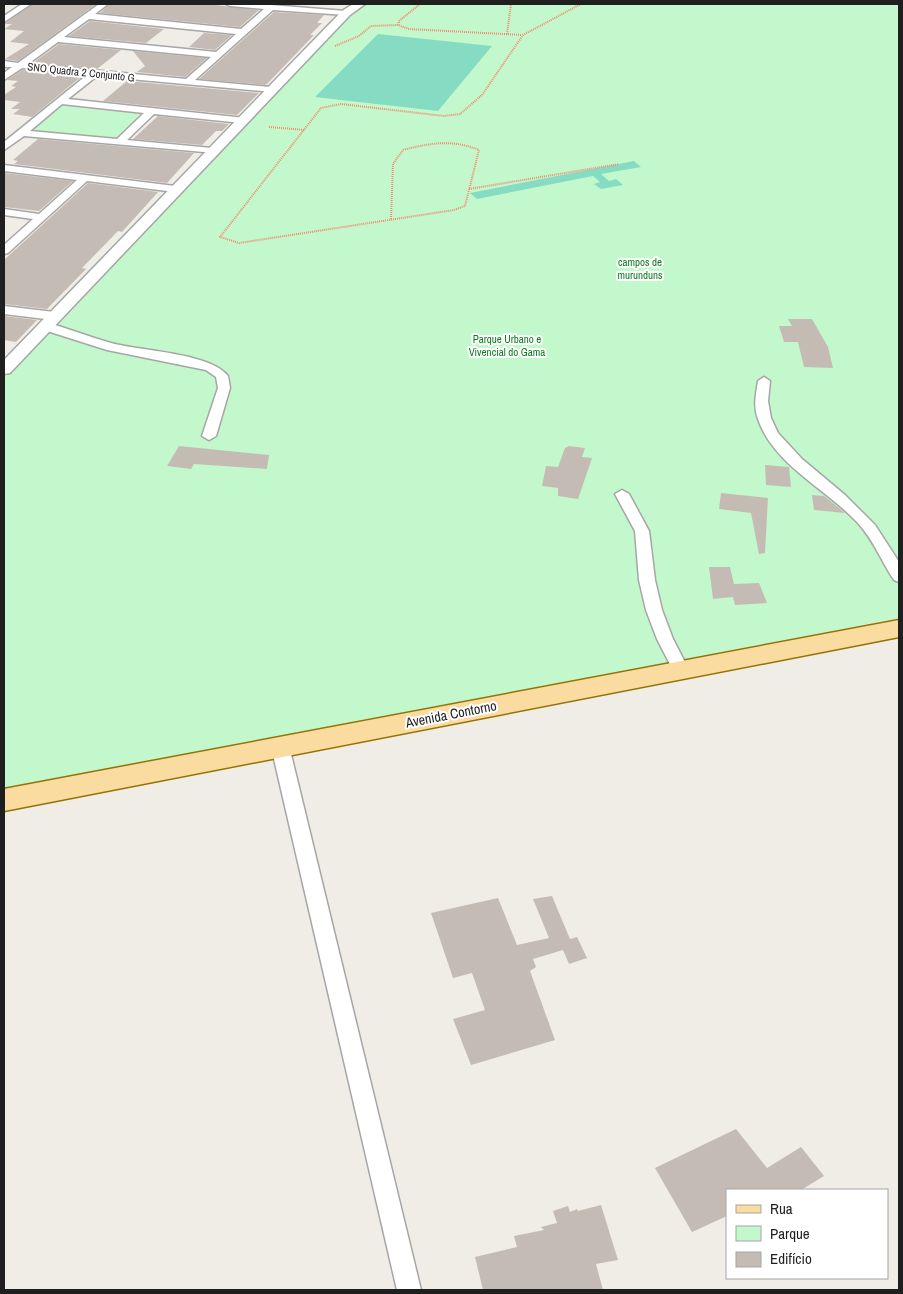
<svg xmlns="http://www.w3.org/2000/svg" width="903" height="1294" font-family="'Archivo Narrow',sans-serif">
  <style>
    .park { fill: #c3f8cc }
    .pitch { fill: #85dcc3 }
    .building { fill: #c4bcb4 }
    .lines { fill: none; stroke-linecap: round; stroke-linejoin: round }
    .minor-casing { stroke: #a6a6a6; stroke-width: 3 }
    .tertiary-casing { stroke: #a6a6a6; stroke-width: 3 }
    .primary-casing { stroke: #967204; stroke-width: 3 }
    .path { stroke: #f6896f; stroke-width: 2; stroke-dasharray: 1 1; stroke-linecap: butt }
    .minor { fill: #fff; fill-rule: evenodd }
    .tertiary { fill: #fff; fill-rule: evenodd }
    .primary { fill: #fadba0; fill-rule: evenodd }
    .labels { text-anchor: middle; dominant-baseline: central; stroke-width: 4; stroke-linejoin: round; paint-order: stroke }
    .far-street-label { font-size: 11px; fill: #1f1f1f; stroke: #fff }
    .far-park-label { font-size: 11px; fill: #0e7b21; stroke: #fff }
    .street-label { font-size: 14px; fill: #1f1f1f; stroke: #fff }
  </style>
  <rect width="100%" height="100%" fill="#efede5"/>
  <g class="park">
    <path d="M 368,4 L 899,4 L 899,618 L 4,790 L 4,377 L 351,13 Z"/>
    <path d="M 59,105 L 143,114 L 115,141 L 28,132 Z"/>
  </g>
  <g class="pitch">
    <path d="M 378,34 L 492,46 L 438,111 L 315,97 Z"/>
    <path d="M 634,161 L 641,167 L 601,174 L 609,181 L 616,179 L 623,185 L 601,189 L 594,184 L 600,182 L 593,176 L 477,199 L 470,193 Z"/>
  </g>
  <g class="building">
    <path d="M 33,4 L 96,4 L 18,61 L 5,59 L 29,44 L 10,42 L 24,31 L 4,29 L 12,24 L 4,24 Z"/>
    <path d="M 110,4 L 207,4 L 259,10 L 240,27 L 100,13 Z"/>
    <path d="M 274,12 L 324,15 L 317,23 L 322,23 L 310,35 L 314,35 L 266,85 L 199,79 Z"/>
    <path d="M 90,21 L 164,29 L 146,43 L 69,36 Z"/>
    <path d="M 204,33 L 232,35 L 215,50 L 189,47 Z"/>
    <path d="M 59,44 L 121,50 L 97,69 L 33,63 Z"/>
    <path d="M 133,51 L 207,58 L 185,77 L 137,72 L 145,66 Z"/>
    <path d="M 22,70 L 82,76 L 32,117 L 13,114 L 20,109 L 11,109 L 20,102 L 4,100 L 4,95 L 16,87 L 11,86 L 18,81 L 7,80 Z"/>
    <path d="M 127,81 L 259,93 L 237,115 L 103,101 Z"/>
    <path d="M 158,116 L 229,124 L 222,131 L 216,131 L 202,145 L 133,139 Z"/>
    <path d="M 38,139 L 194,153 L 167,183 L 14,164 L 18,161 L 13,160 Z"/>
    <path d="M 4,174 L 4,173 L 73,181 L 39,211 L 4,207 Z"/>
    <path d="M 88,183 L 158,192 L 122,232 L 118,231 L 82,268 L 86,269 L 47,309 L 4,304 L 4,260 Z"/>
    <path d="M 4,316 L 37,320 L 16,342 L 4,340 Z"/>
    <path d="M 788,319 L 812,319 L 828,347 L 833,368 L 804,367 L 798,342 L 784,342 L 779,326 L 792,326 Z"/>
    <path d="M 179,446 L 269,455 L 267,469 L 194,464 L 191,469 L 167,466 Z"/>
    <path d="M 569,446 L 585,448 L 582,457 L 592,458 L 578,499 L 558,496 L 558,488 L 542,486 L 546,466 L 558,467 L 565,448 Z"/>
    <path d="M 765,465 L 789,467 L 791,487 L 766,485 Z"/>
    <path d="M 721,493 L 768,498 L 765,553 L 759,554 L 751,513 L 719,509 Z"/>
    <path d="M 812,495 L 824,496 L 845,513 L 814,510 Z"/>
    <path d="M 709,567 L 730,567 L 734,584 L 759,583 L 767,603 L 735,605 L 733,597 L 713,599 Z"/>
    <path d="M 552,896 L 570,939 L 577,937 L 587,958 L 569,964 L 563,950 L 533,959 L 536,967 L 530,971 L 555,1040 L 471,1065 L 453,1019 L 485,1010 L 472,973 L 453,978 L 431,913 L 498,898 L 517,945 L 549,938 L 533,899 Z"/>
    <path d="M 736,1129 L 767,1168 L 801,1147 L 824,1176 L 801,1190 L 727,1190 L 727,1216 L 692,1232 L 655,1168 Z"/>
    <path d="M 601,1205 L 618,1260 L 596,1264 L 603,1290 L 483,1290 L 475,1257 L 517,1247 L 514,1236 L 544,1230 L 541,1227 L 557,1223 L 553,1211 L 568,1206 L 570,1212 L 577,1209 L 578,1211 Z"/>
  </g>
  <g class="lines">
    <g class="minor-casing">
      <g id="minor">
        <path d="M 22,4 L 31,4 L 4,22 L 4,16 Z"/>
        <path d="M 99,4 L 108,4 L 95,14 L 241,29 L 264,9 L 230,6 L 226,4 L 258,4 L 346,11 L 350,13 L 346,15 L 273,10 L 195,80 L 270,87 L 273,88 L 273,92 L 97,76 L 68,99 L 245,118 L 245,122 L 242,123 L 154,114 L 127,140 L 212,148 L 217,151 L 215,153 L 24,136 L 4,150 L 4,142 L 87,75 L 22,68 L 4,80 L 4,73 L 12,67 L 4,67 L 4,61 L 18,63 ZM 89,19 L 236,34 L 216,52 L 64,37 ZM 58,42 L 211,57 L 186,79 L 28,64 ZM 62,104 L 144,113 L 117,139 L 30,131 Z"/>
        <path d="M 4,165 L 175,186 L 180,189 L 175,192 L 87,181 L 8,253 L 4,254 L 4,245 L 33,219 L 4,215 L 4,209 L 39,214 L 77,180 L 4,171 Z"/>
        <path d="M 4,306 L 54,312 L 60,316 L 54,320 L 4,314 Z"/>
        <path d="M 45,322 C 67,328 89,337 111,343 C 140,351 211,353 228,376 L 230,388 L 216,436 L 209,440 L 202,436 L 218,388 L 216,377 L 206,370 L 107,350 L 41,329 L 39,326 Z"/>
        <path d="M 764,377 L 770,381 L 768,401 L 771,418 L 778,433 L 802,459 L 845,495 L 875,525 L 899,562 L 899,582 L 894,580 C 881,561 874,540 857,522 C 826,489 773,464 758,419 C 753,406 756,394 758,381 Z"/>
        <path d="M 622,490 L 629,494 L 649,531 L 655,580 L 662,610 L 673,639 L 689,670 L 687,674 L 675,674 L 657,639 L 646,610 L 639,580 L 635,531 L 615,494 Z"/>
        <path d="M 280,740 L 286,742 L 289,746 L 421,1290 L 397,1290 L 271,746 L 274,742 Z"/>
      </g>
    </g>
    <g class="tertiary-casing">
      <path id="tertiary" d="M 353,4 L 365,4 L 350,15 L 10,373 L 4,374 L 4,360 L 342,11 Z"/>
    </g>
    <g class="primary-casing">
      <path id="primary" d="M 899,620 L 899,637 L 4,811 L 4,789 Z"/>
    </g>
    <g class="path">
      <path d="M 420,4 L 399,21 L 398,25 L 409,29 L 522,35"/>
      <path d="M 507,34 L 511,4"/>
      <path d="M 335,46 L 359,36 L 371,26 L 398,25"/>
      <path d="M 269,127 L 305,130"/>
      <path d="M 469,189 L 619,164"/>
      <path d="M 391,219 L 393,164 L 403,150 C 430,143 453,139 479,150 L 465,206 L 454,210 L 239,243 L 220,237 L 321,108 L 341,104 L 444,116 L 460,114 L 482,95 L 523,35 L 581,4"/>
    </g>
    <use href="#minor" class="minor"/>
    <use href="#tertiary" class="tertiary"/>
    <use href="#primary" class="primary"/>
  </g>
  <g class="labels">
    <g class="far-street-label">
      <text transform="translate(81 72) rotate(6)">SNO Quadra 2 Conjunto G</text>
    </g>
    <g class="far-park-label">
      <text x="640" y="262">campos de<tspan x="640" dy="13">murunduns</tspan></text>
      <text x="507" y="339">Parque Urbano e<tspan x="507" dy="13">Vivencial do Gama</tspan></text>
    </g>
    <g class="street-label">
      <text transform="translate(451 714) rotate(-11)">Avenida Contorno</text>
    </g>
  </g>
  <rect width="903" height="1294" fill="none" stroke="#1f1f1f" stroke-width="10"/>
  <rect x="726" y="1189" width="162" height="90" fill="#ffffff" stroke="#a5a5a5"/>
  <rect x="736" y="1205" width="25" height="8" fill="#fadba0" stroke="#a5a5a5"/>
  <text x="770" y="1214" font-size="15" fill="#1f1f1f">Rua</text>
  <rect x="736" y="1226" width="25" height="15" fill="#c3f8cc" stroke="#a5a5a5"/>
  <text x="770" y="1239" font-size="15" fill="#1f1f1f">Parque</text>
  <rect x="736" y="1252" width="25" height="15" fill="#c4bcb4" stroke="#a5a5a5"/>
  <text x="770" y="1264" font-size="15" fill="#1f1f1f">Edifício</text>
</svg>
